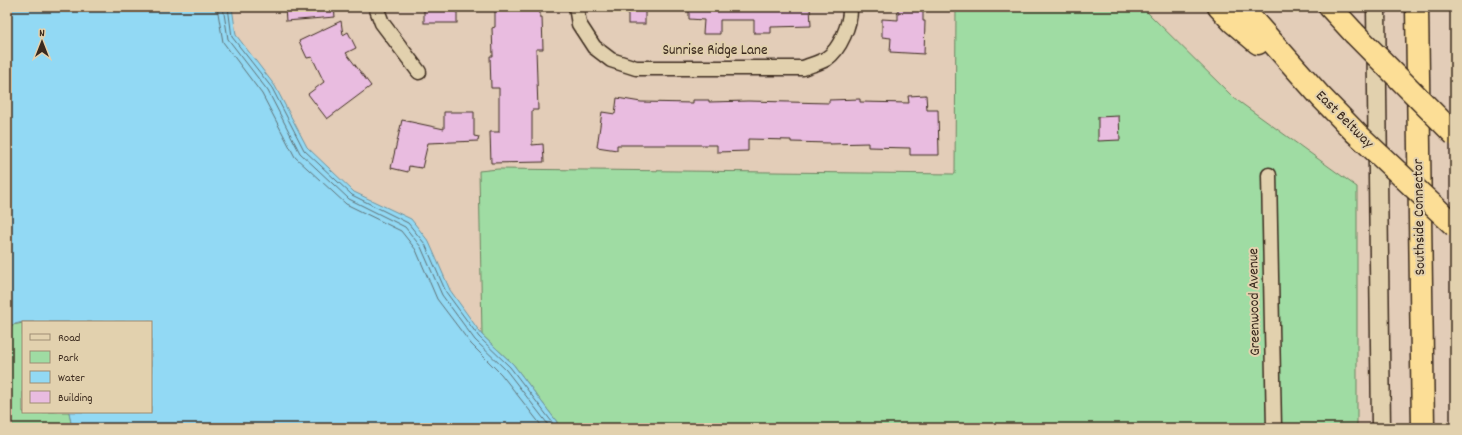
<svg xmlns="http://www.w3.org/2000/svg" width="1462" height="435" font-family="Dekko,sans-serif">
  <style>
    .green { fill: #9fdca3; stroke: #6d8360 }
    .water { fill: #92d9f4; stroke: #6f939e }
    .lines { fill: none; stroke-linecap: round; stroke-linejoin: round }
    .shore { stroke: #5e7074; stroke-width: 1 }
    .building { fill: #e9bce0; stroke: #3b2a1e }
    .minor-casing { stroke: #3b2a1e; stroke-width: 17 }
    .tertiary-casing { stroke: #3b2a1e; stroke-width: 21 }
    .motorway-casing { stroke: #3b2a1e; stroke-width: 25 }
    .minor { stroke: #e2d1ae; stroke-width: 14 }
    .tertiary { stroke: #e2d1ae; stroke-width: 18 }
    .motorway { stroke: #fcde96; stroke-width: 22 }
    .motorway-bridge-casing { stroke: #3b2a1e; stroke-width: 25; stroke-linecap: butt }
    .motorway-bridge { stroke: #fcde96; stroke-width: 22 }
    .labels { text-anchor: middle; dominant-baseline: central; stroke-width: 4; stroke-linejoin: round; paint-order: stroke }
    .street-label { font-size: 15px; fill: #3b2a1e; stroke: #e2d1ae }
  </style>
  <rect width="100%" height="100%" fill="#e3cdb8"/>
  <filter id="ink" filterUnits="userSpaceOnUse"><feTurbulence type="fractalNoise" baseFrequency=".025" numOctaves="2"/><feDisplacementMap in="SourceGraphic" scale="8" xChannelSelector="R" yChannelSelector="G"/><feConvolveMatrix kernelMatrix="1 2 1 2 8 2 1 2 1" color-interpolation-filters="sRGB"/></filter>
  <g filter="url(#ink)">
    <g class="green">
      <path d="M 956,7 L 1142,7 L 1234,98 L 1357,187 L 1357,428 L 556,428 L 557,422 L 513,364 L 482,335 L 479,171 L 498,169 L 955,174 Z"/>
      <path d="M 23,323 L 23,412 L 69,412 L 72,428 L 7,428 L 7,326 Z"/>
    </g>
    <path class="water" d="M 7,7 L 232,7 L 236,35 L 275,86 L 307,147 L 354,192 L 411,219 L 429,242 L 450,290 L 482,335 L 513,364 L 557,422 L 556,428 L 72,428 L 69,412 L 151,412 L 151,322 L 23,322 L 7,326 Z"/>
    <g class="lines">
      <g class="shore">
        <path d="M 217,7 L 223,42 L 262,94 L 295,157 L 346,204 L 401,231 L 416,250 L 437,299 L 471,344 L 501,374 L 541,425 L 541,428"/>
        <path d="M 223,7 L 228,39 L 268,91 L 300,153 L 349,199 L 405,227 L 421,247 L 442,295 L 475,340 L 506,370 L 547,423 L 547,428"/>
        <path d="M 228,7 L 232,37 L 272,88 L 304,150 L 352,195 L 408,223 L 425,244 L 446,292 L 479,337 L 510,367 L 552,422 L 552,428"/>
      </g>
    </g>
    <g class="building">
      <path d="M 285,7 L 334,7 L 335,17 L 286,21 Z"/>
      <rect x="424" y="7" width="33" height="16"/>
      <path d="M 495,7 L 540,7 L 540,17 L 542,17 L 543,49 L 536,49 L 538,110 L 532,110 L 532,145 L 543,144 L 544,162 L 491,163 L 490,132 L 499,132 L 499,88 L 491,88 L 490,56 L 493,56 L 492,28 L 495,27 Z"/>
      <rect x="628" y="7" width="17" height="17"/>
      <path d="M 689,7 L 810,7 L 811,26 L 771,27 L 771,33 L 754,33 L 754,20 L 720,20 L 720,34 L 703,34 L 704,20 L 689,19 Z"/>
      <path d="M 898,7 L 923,7 L 923,21 L 925,21 L 924,54 L 890,52 L 891,38 L 882,37 L 882,19 L 898,20 Z"/>
      <path d="M 341,21 L 343,35 L 348,32 L 356,48 L 346,53 L 371,86 L 327,119 L 308,94 L 324,82 L 312,57 L 307,58 L 299,41 Z"/>
      <path d="M 926,95 L 927,110 L 938,110 L 939,155 L 910,155 L 910,148 L 868,147 L 868,143 L 830,144 L 830,143 L 791,142 L 791,140 L 748,139 L 748,151 L 717,152 L 717,145 L 617,145 L 617,150 L 597,147 L 602,112 L 615,114 L 617,98 L 641,102 L 693,103 L 693,100 L 709,100 L 709,102 L 748,101 L 829,103 L 829,100 L 860,99 L 860,102 L 909,103 L 908,96 Z"/>
      <path d="M 444,112 L 474,112 L 474,136 L 479,137 L 478,141 L 428,143 L 422,168 L 409,166 L 408,172 L 391,168 L 402,120 L 444,129 Z"/>
      <path d="M 1119,116 L 1120,140 L 1098,141 L 1098,117 Z"/>
    </g>
    <g class="lines">
      <g class="minor-casing">
        <g id="minor">
          <path d="M 376,7 L 382,23 L 419,72"/>
          <path d="M 576,7 L 579,24 L 594,47 L 611,60 L 636,68 L 803,68 C 810,65 819,63 826,59 C 840,50 851,23 850,7"/>
          <path d="M 1269,175 L 1274,428"/>
        </g>
      </g>
      <g class="tertiary-casing">
        <path id="tertiary" d="M 1376,7 L 1381,428"/>
      </g>
      <g class="motorway-casing">
        <g id="motorway">
          <path d="M 1219,7 L 1233,22 L 1258,43"/>
          <path d="M 1241,7 L 1321,97 L 1355,132"/>
          <path d="M 1330,7 L 1354,33"/>
          <path d="M 1417,7 L 1423,428"/>
        </g>
      </g>
      <use href="#minor" class="minor"/>
      <use href="#tertiary" class="tertiary"/>
      <use href="#motorway" class="motorway"/>
      <g class="motorway-bridge-casing">
        <g id="motorway-bridge">
          <path d="M 1354,33 L 1455,135"/>
          <path d="M 1355,132 L 1455,226"/>
        </g>
      </g>
      <use href="#motorway-bridge" class="motorway-bridge"/>
    </g>
  </g>
  <g class="labels">
    <g class="street-label">
      <text x="715" y="51">Sunrise Ridge Lane</text>
      <text transform="translate(1344 120) rotate(45)">East Beltway</text>
      <text transform="translate(1420 217) rotate(-91)">Southside Connector</text>
      <text transform="translate(1255 302) rotate(-91)">Greenwood Avenue</text>
    </g>
  </g>
  <rect width="1462" height="435" fill="none" stroke="#e2d1ae" stroke-width="24"/>
  <rect x="12" y="12" width="1438" height="411" fill="none" stroke="#3b2a1e" stroke-width="1.5" filter="url(#ink)"/>
  <rect x="22" y="321" width="130" height="92" fill="#e2d1ae" stroke="#9f8e74"/>
  <rect x="30" y="334" width="20" height="6" fill="#e2d1ae" stroke="#9f8e74"/>
  <text x="58" y="341" font-size="12" fill="#3b2a1e">Road</text>
  <rect x="30" y="351" width="20" height="12" fill="#9fdca3" stroke="#9f8e74"/>
  <text x="58" y="361" font-size="12" fill="#3b2a1e">Park</text>
  <rect x="30" y="371" width="20" height="12" fill="#92d9f4" stroke="#9f8e74"/>
  <text x="58" y="381" font-size="12" fill="#3b2a1e">Water</text>
  <rect x="30" y="391" width="20" height="12" fill="#e9bce0" stroke="#9f8e74"/>
  <text x="58" y="401" font-size="12" fill="#3b2a1e">Building</text>
  <g transform="translate(42 42)" stroke="#e2d1ae" stroke-width="3" paint-order="stroke">
  <path d="M0-3L7 15L0 10L-7 15Z" fill="#3b2a1e"/>
  <text y="-6" font-size="11" font-weight="bold" text-anchor="middle" fill="#3b2a1e">N</text>
  </g>
</svg>
